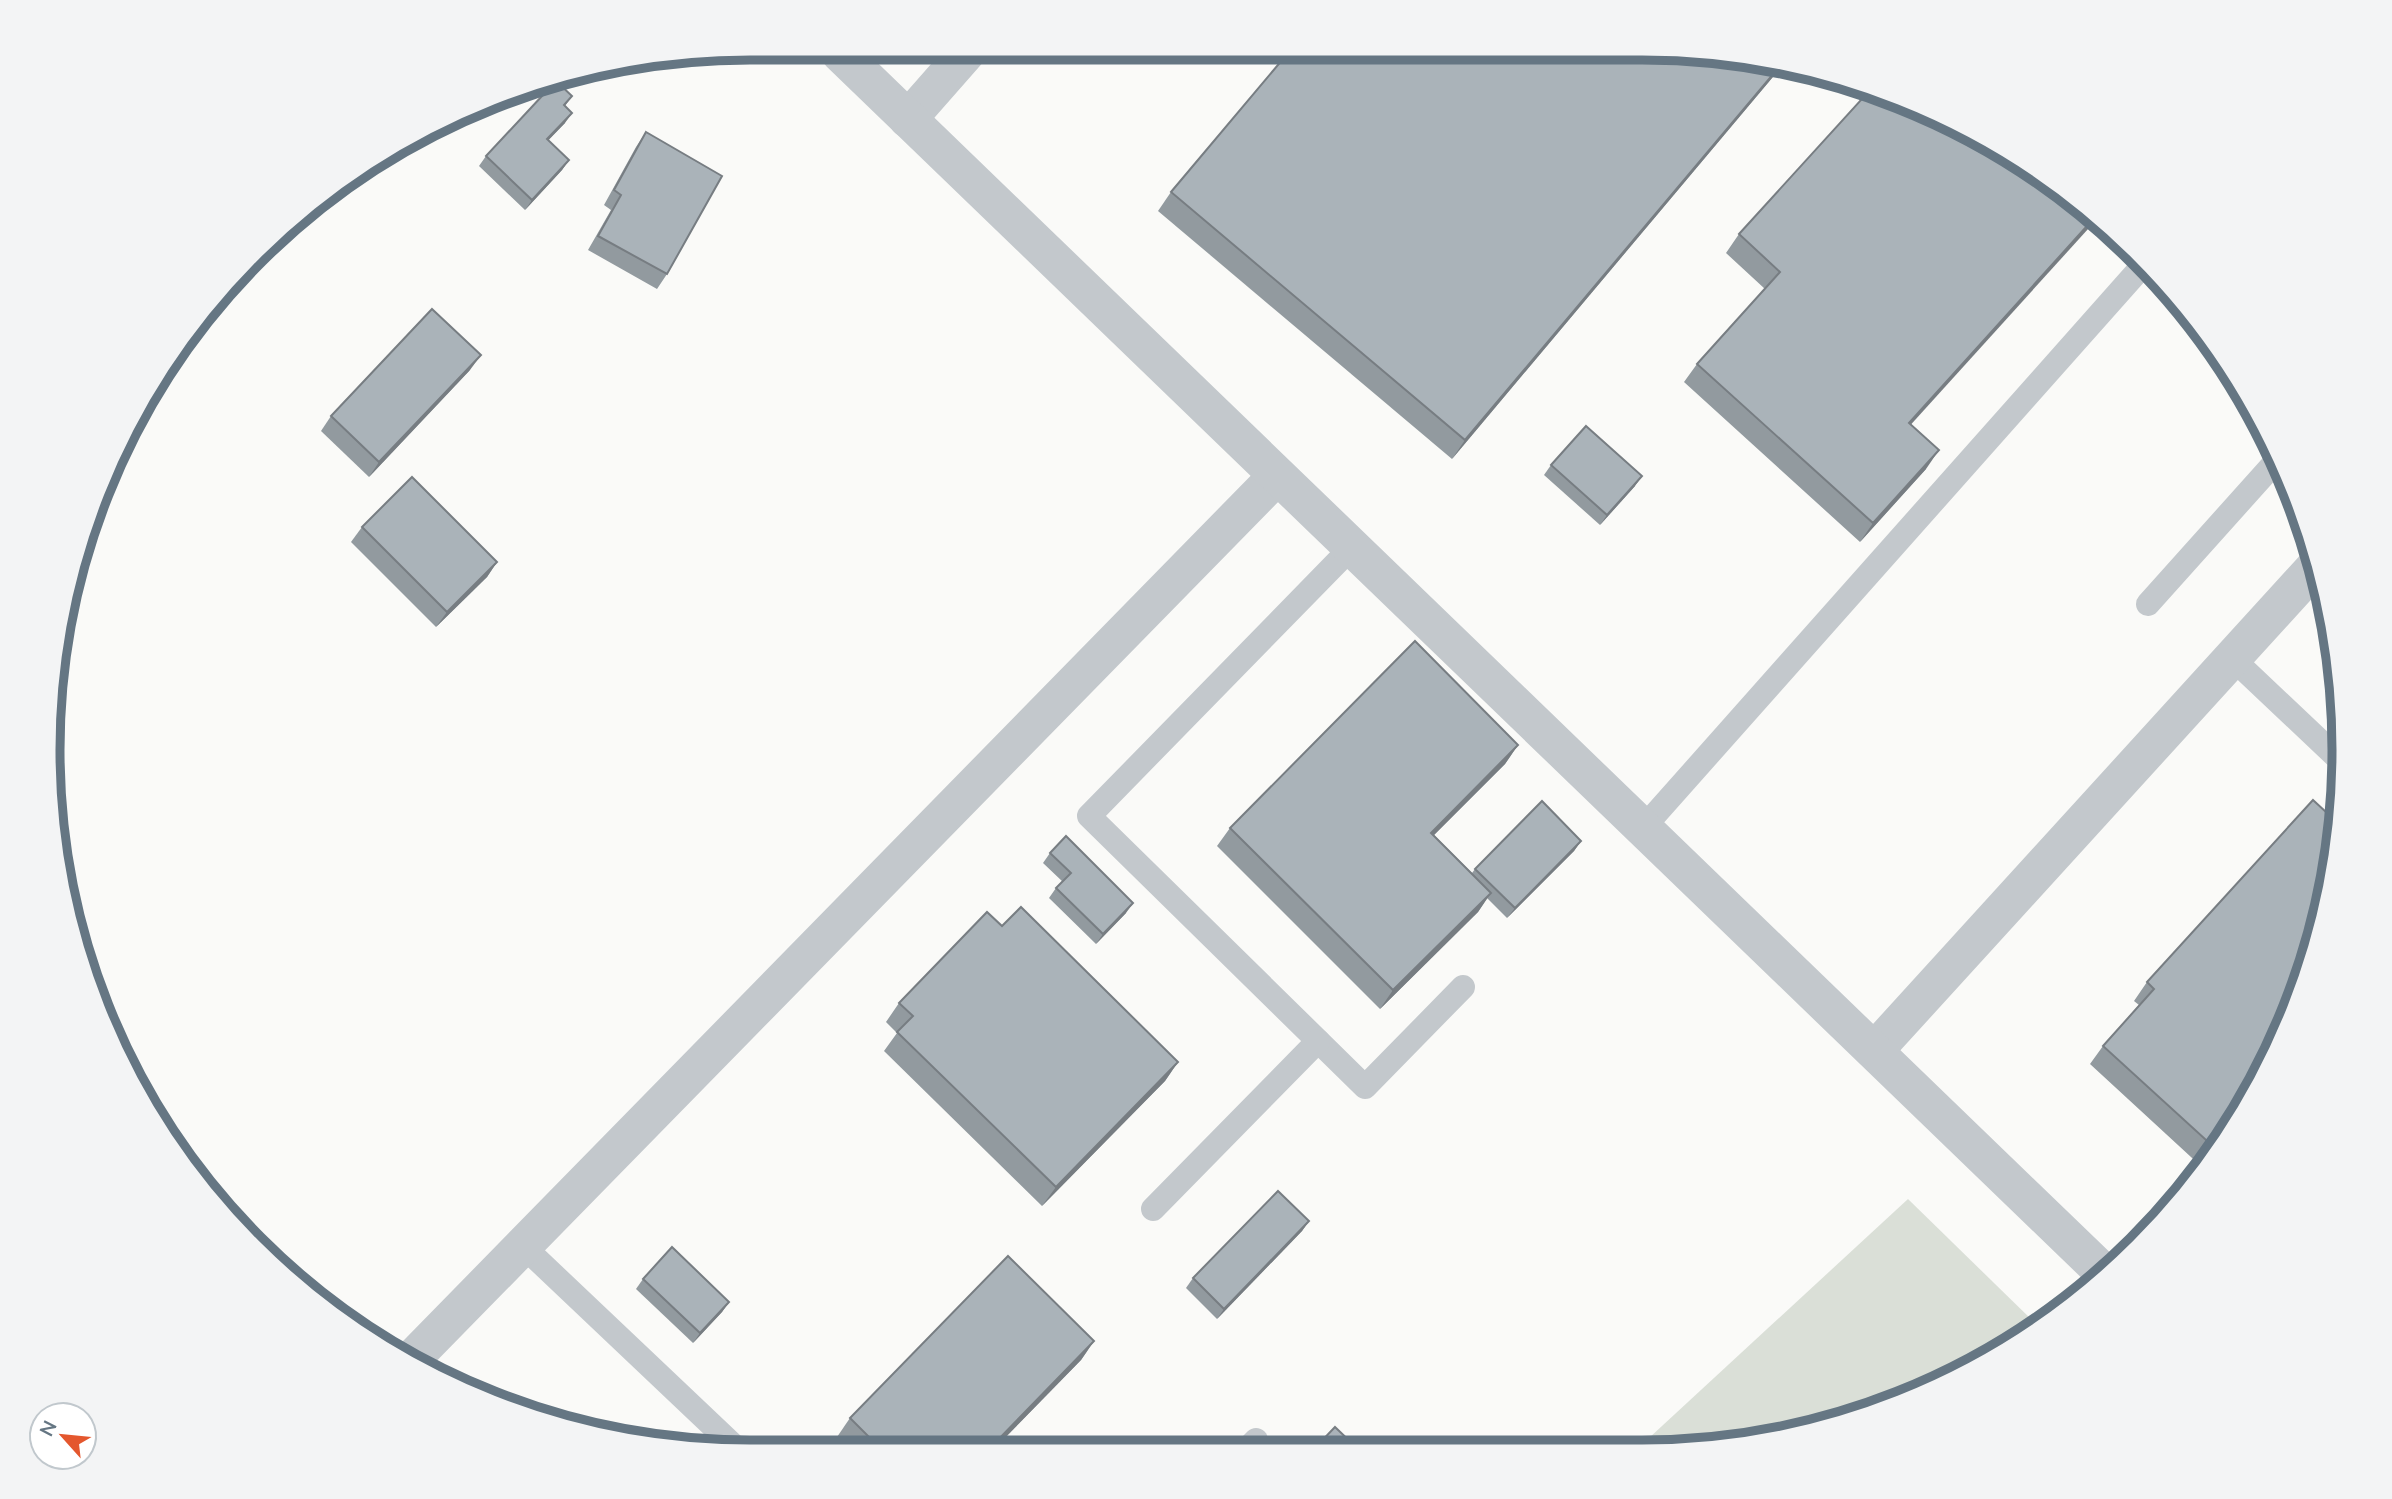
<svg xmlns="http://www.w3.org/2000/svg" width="2392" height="1499" font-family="Mulish,sans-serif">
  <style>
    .green { fill: #dadfd7 }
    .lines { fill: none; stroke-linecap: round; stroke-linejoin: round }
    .service { stroke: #c3c8cc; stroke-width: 24 }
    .minor { stroke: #c3c8cc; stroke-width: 38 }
    .tertiary { stroke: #c3c8cc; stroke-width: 38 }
    .wall { fill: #929a9f }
    .shaded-wall { fill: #777d82 }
    .building { fill: #aab3b9; stroke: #777d82; stroke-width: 2 }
    .rim { fill: none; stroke: #657683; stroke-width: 9 }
  </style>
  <rect width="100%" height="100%" fill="#fafaf8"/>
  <path class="green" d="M 1908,1199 L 2036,1324 L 1953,1379 L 1825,1428 L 1689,1450 L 1636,1450 Z"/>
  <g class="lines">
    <g class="service">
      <path d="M 1351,548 L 1089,816 L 1365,1087 L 1463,987"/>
      <path d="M 2148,604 L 2278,459"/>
      <path d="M 2232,658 L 2342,762"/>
      <path d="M 1644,827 L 2145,263"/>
      <path d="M 1153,1209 L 1318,1041"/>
      <path d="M 523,1246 L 734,1446"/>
      <path d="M 1248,1448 L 1256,1440"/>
    </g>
    <g class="minor">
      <path d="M 908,119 L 966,53"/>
      <path d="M 1875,1050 L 2317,565"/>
      <path d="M 412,1359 L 1277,476"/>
    </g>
    <path class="tertiary" d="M 840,53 L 2107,1276"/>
  </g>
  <g class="wall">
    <path d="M 1734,53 L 1782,66 L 1452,459 L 1158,211 L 1171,192 Z"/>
    <path d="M 1870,90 L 1911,424 L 1926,469 L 1860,542 L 1684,382 L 1697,364 L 1765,289 L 1726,253 L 1739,234 Z"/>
    <path d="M 572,96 L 565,106 L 565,123 L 548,140 L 569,160 L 562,170 L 525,210 L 479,166 L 486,156 Z"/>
    <path d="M 646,132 L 667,274 L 657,289 L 588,250 L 611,210 L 604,205 L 636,147 Z"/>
    <path d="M 470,370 L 369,477 L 321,431 L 331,416 Z"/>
    <path d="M 1551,465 L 1635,486 L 1600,525 L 1544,475 Z"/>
    <path d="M 362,527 L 497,562 L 487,577 L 436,627 L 351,542 Z"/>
    <path d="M 1518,745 L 1505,764 L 1434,835 L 1472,873 L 1475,869 L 1581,841 L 1574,851 L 1507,918 L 1487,898 L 1478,912 L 1380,1009 L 1217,846 L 1230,828 Z"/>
    <path d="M 1050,853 L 1126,913 L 1096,944 L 1049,898 L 1056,888 L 1063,882 L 1043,863 Z"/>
    <path d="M 1002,926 L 1178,1062 L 1165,1081 L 1042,1206 L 884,1051 L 897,1033 L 886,1022 L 899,1003 Z"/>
    <path d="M 2147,982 L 2272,1060 L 2204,1169 L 2090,1064 L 2103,1046 L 2139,1005 L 2134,1001 Z"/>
    <path d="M 1309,1221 L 1302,1231 L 1217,1319 L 1186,1288 L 1193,1278 Z"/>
    <path d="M 643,1279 L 729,1302 L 722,1312 L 693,1343 L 636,1289 Z"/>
    <path d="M 1094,1341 L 1081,1360 L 996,1447 L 847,1447 L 837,1437 L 850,1418 Z"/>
  </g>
  <g class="shaded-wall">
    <path d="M 1780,66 L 1782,66 L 1452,459 L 1465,440 Z"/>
    <path d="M 572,113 L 565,123 L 540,149 L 547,139 Z"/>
    <path d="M 569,160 L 562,170 L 525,210 L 532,200 Z"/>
    <path d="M 2096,216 L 2098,218 L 1896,441 L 1909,423 Z"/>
    <path d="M 481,355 L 470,370 L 369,477 L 379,462 Z"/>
    <path d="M 1939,450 L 1926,469 L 1860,542 L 1873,523 Z"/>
    <path d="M 1642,476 L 1635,486 L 1600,525 L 1607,515 Z"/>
    <path d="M 497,562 L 487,577 L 436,627 L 447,612 Z"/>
    <path d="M 1518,745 L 1505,764 L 1418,851 L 1431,833 Z"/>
    <path d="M 1581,841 L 1574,851 L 1507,918 L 1515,908 Z"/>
    <path d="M 1491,893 L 1478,912 L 1380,1009 L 1393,990 Z"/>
    <path d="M 1133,903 L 1126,913 L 1096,944 L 1103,934 Z"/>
    <path d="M 1178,1062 L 1165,1081 L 1042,1206 L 1056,1187 Z"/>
    <path d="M 1309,1221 L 1302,1231 L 1217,1319 L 1224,1309 Z"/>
    <path d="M 729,1302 L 722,1312 L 693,1343 L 700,1333 Z"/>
    <path d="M 1094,1341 L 1081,1360 L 996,1447 L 991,1447 Z"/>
  </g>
  <g class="building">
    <path d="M 1288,53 L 1734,53 L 1780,66 L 1465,440 L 1171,192 Z"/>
    <path d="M 556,81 L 572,96 L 564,105 L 572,113 L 547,139 L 569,160 L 532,200 L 486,156 Z"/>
    <path d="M 1870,90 L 1912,101 L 2070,193 L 2096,216 L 1909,423 L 1939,450 L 1873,523 L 1697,364 L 1780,272 L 1739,234 Z"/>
    <path d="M 646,132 L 722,176 L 667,274 L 598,236 L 621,195 L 614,190 Z"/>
    <path d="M 432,309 L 481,355 L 379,462 L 331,416 Z"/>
    <path d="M 1586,426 L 1642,476 L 1607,515 L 1551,465 Z"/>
    <path d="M 412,477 L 497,562 L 447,612 L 362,527 Z"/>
    <path d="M 1415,641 L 1518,745 L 1431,833 L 1491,893 L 1393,990 L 1230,828 Z"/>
    <path d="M 2313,800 L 2339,824 L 2321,932 L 2272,1060 L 2217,1150 L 2103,1046 L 2154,989 L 2147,982 Z"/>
    <path d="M 1542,801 L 1581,841 L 1515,908 L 1475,869 Z"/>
    <path d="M 1066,836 L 1133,903 L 1103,934 L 1056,888 L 1071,873 L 1050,853 Z"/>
    <path d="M 1021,907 L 1178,1062 L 1056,1187 L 897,1032 L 913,1016 L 899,1003 L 987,912 L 1002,926 Z"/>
    <path d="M 1278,1191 L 1309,1221 L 1224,1309 L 1193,1278 Z"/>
    <path d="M 672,1247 L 729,1302 L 700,1333 L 643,1279 Z"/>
    <path d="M 1008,1256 L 1094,1341 L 991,1447 L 879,1447 L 850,1418 Z"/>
    <path d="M 1335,1427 L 1358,1449 L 1314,1449 Z"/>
  </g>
  <path d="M0 0H2392V1499H0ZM750 60H1642A690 690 0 0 1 2332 750V750A690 690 0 0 1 1642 1440H750A690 690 0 0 1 60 750V750A690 690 0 0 1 750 60Z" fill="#f3f4f5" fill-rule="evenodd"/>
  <path class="rim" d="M750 60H1642A690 690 0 0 1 2332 750V750A690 690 0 0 1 1642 1440H750A690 690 0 0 1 60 750V750A690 690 0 0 1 750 60Z"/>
  <g transform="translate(63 1436) rotate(297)"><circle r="33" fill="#ffffff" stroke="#c1c8cd" stroke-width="2"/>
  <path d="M0-5L12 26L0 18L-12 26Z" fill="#e4572e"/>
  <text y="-10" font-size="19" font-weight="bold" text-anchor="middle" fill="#657683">N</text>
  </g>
</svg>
